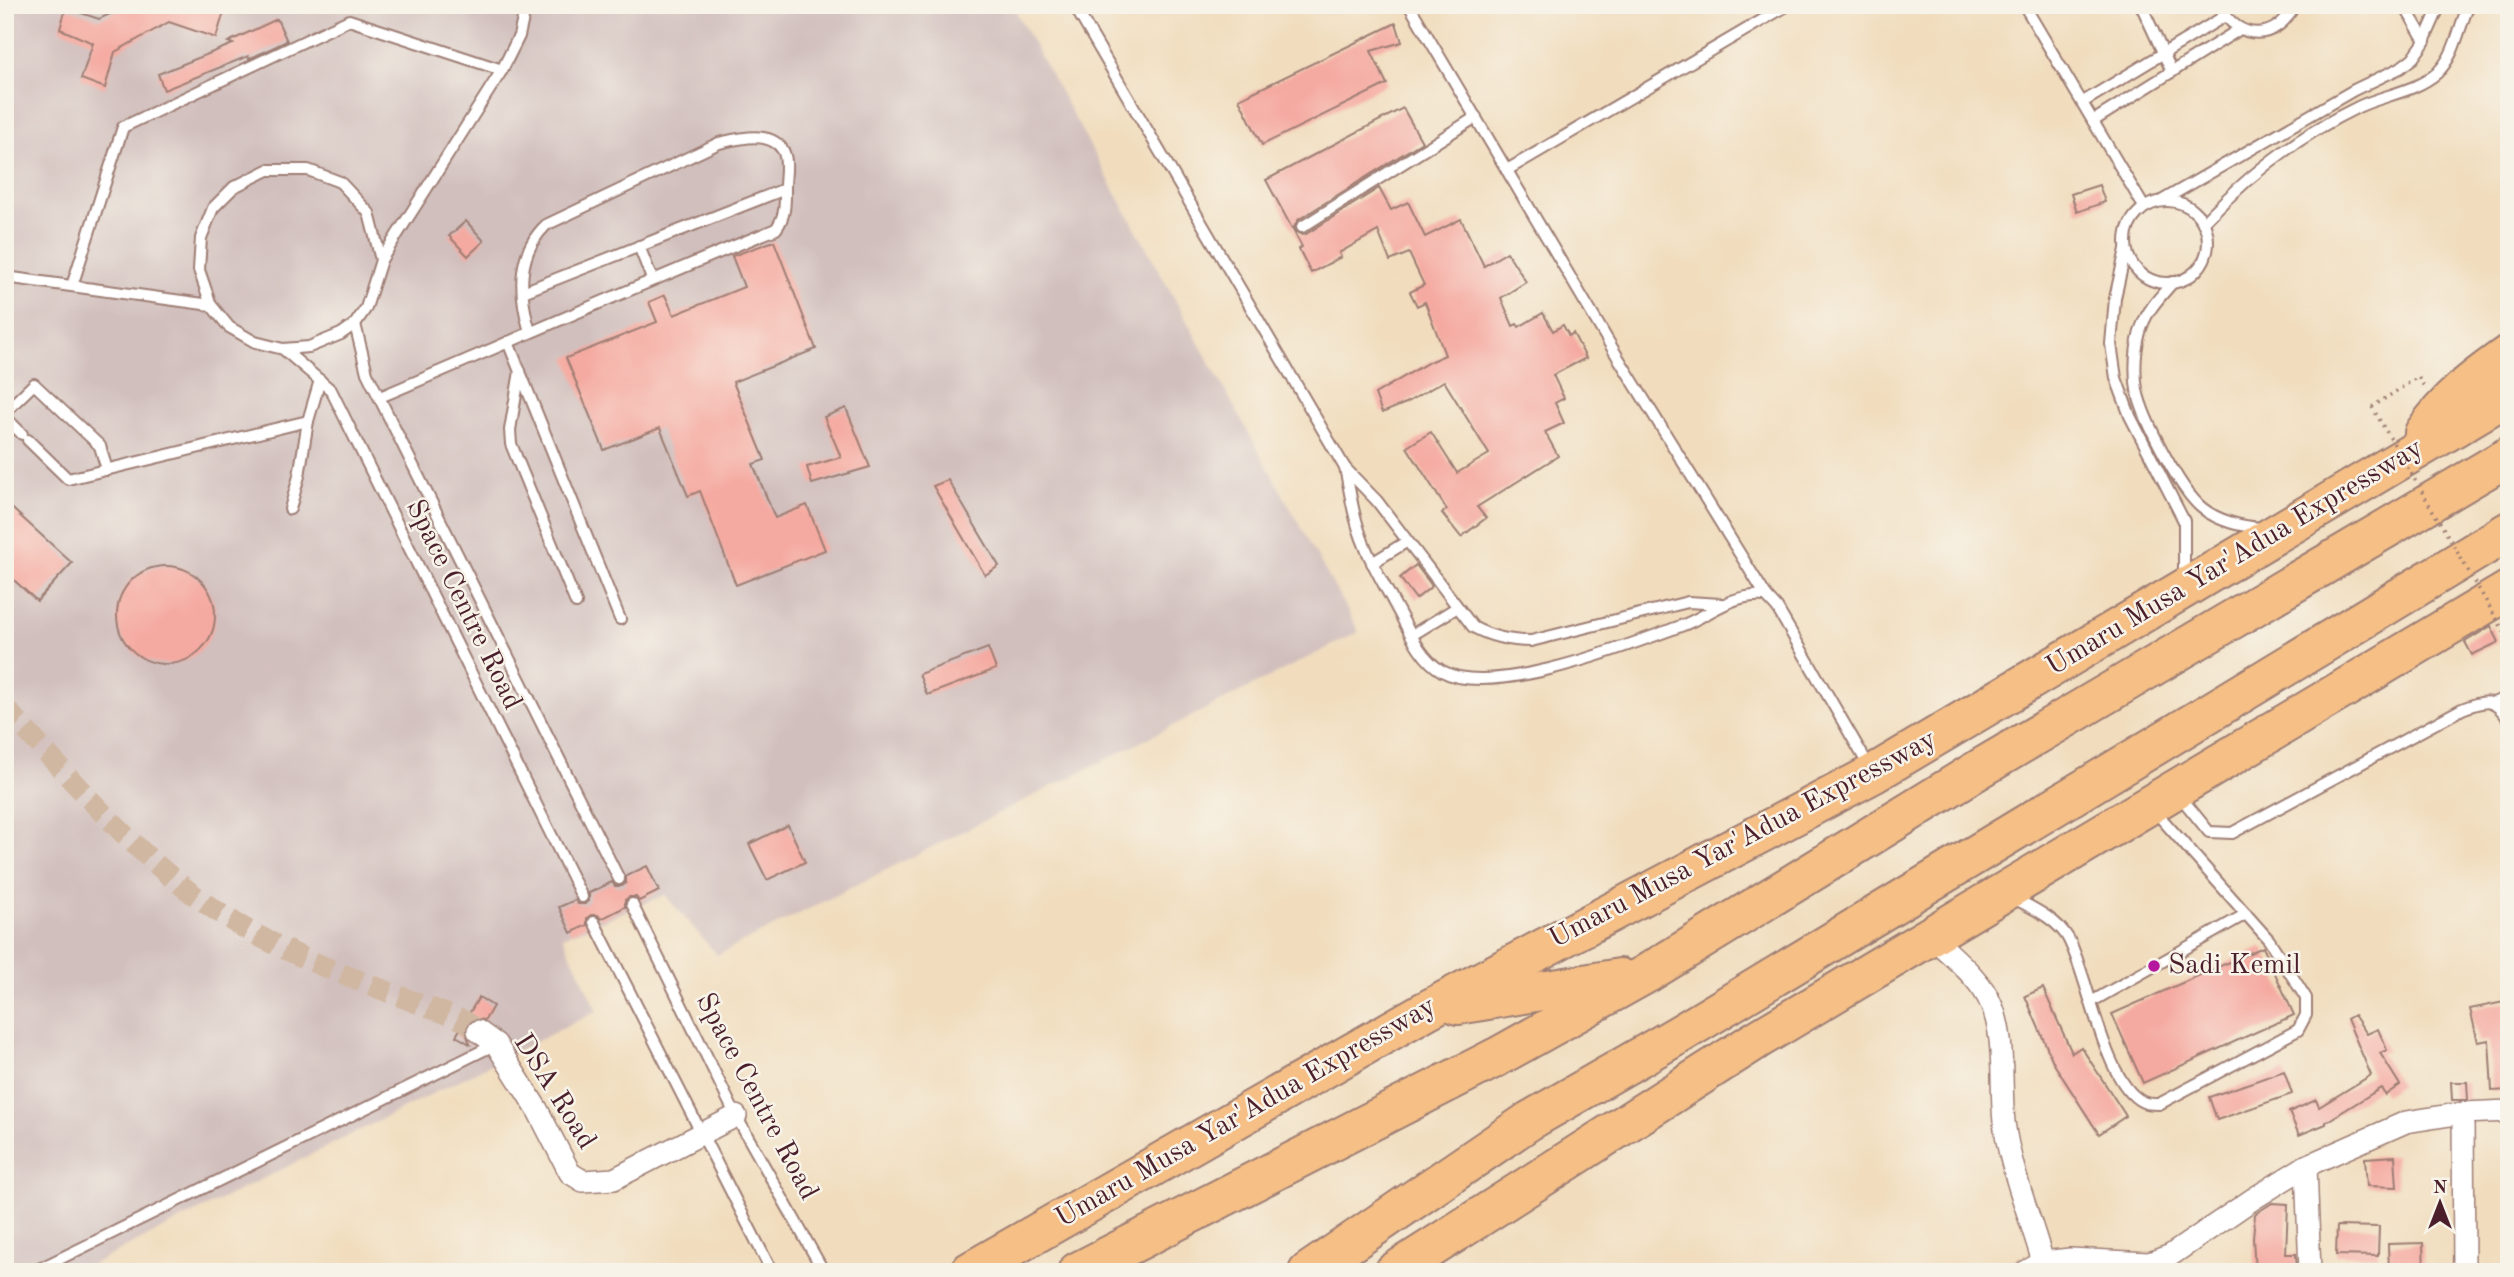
<svg xmlns="http://www.w3.org/2000/svg" width="2514" height="1277" font-family="'Old Standard TT',serif">
  <style>
    .industrial { fill: #d1bfbd }
    .building { fill: #f5aaa1 }
    .lines { fill: none; stroke-linecap: round; stroke-linejoin: round }
    .street-tunnel { stroke: #d0b7a1; stroke-width: 21; stroke-dasharray: 21 10; stroke-linecap: butt }
    .lane-casing { stroke: #9e7e74; stroke-width: 14 }
    .street-casing { stroke: #9e7e74; stroke-width: 24 }
    .highway-casing { stroke: #9e7e74; stroke-width: 42 }
    .path { stroke: #9e7e74; stroke-width: 3.5; stroke-dasharray: 2 5; stroke-linecap: butt }
    .lane { stroke: #fff; stroke-width: 10 }
    .street { stroke: #fff; stroke-width: 21 }
    .highway { stroke: #f5bf86; stroke-width: 38 }
    .path-bridge { stroke: #9e7e74; stroke-width: 3.5; stroke-dasharray: 2 5; stroke-linecap: butt }
    .poi-dot { fill: #b5179e; stroke: #f7f3e8; stroke-width: 2.5 }
    .labels { text-anchor: middle; dominant-baseline: central; stroke-width: 5; stroke-linejoin: round; paint-order: stroke }
    .street-label { font-size: 28px; fill: #4a1f2b; stroke: #f7f3e8 }
    .poi-label { font-size: 28px; fill: #4a1f2b; stroke: #f7f3e8; text-anchor: start }
  </style>
  <rect width="100%" height="100%" fill="#f7f3e8"/>
  <filter id="ink" filterUnits="userSpaceOnUse"><feTurbulence type="fractalNoise" baseFrequency=".0143" numOctaves="2"/><feDisplacementMap in="SourceGraphic" scale="14" xChannelSelector="R" yChannelSelector="G"/><feConvolveMatrix kernelMatrix="1 2 1 2 8 2 1 2 1" color-interpolation-filters="sRGB"/></filter>
  <filter id="wash" filterUnits="userSpaceOnUse"><feTurbulence type="fractalNoise" baseFrequency=".00686" numOctaves="4" result="noise"/><feDisplacementMap in="SourceGraphic" scale="28" xChannelSelector="R" yChannelSelector="G"/><feGaussianBlur stdDeviation="1.57" result="paint"/><feColorMatrix in="noise" values="0 0 0 0 0 0 0 0 0 0 0 0 0 0 0 0 0 1.4 0 .05"/><feComposite in="paint" operator="in"/></filter>
  <g filter="url(#wash)">
    <rect width="100%" height="100%" fill="#f1ddbe"/>
    <path class="industrial" d="M 5,5 L 1012,5 L 1359,632 L 717,955 L 665,895 L 563,937 L 597,1011 L 77,1272 L 5,1272 Z"/>
    <g id="blocks">
      <g class="building">
        <path d="M 130,5 L 226,5 L 216,38 L 169,22 L 115,52 L 105,88 L 81,79 L 93,43 L 60,29 L 66,8 L 99,19 Z"/>
        <path d="M 277,19 L 287,41 L 249,59 L 248,56 L 164,90 L 158,74 L 233,44 L 228,42 Z"/>
        <path d="M 1396,23 L 1402,42 L 1371,51 L 1387,84 L 1262,145 L 1239,99 Z"/>
        <path d="M 1403,108 L 1422,142 L 1298,220 L 1294,227 L 1296,232 L 1302,235 L 1306,234 L 1379,188 L 1391,210 L 1408,202 L 1425,237 L 1461,219 L 1484,266 L 1507,252 L 1526,282 L 1501,298 L 1513,326 L 1517,324 L 1519,327 L 1543,313 L 1553,331 L 1563,325 L 1569,336 L 1573,333 L 1586,358 L 1553,375 L 1564,398 L 1555,403 L 1564,423 L 1545,432 L 1558,456 L 1477,507 L 1486,518 L 1461,537 L 1442,513 L 1447,510 L 1407,447 L 1431,432 L 1457,473 L 1489,454 L 1444,381 L 1406,403 L 1382,413 L 1375,394 L 1429,362 L 1445,355 L 1425,302 L 1417,306 L 1410,292 L 1424,285 L 1409,253 L 1390,261 L 1378,231 L 1339,253 L 1341,257 L 1311,273 L 1299,249 L 1302,247 L 1266,180 Z"/>
        <path d="M 2099,185 L 2105,202 L 2077,212 L 2071,194 Z"/>
        <path d="M 466,221 L 484,241 L 468,256 L 449,236 Z"/>
        <path d="M 774,241 L 816,349 L 733,382 L 765,460 L 753,464 L 775,518 L 807,505 L 825,550 L 736,585 L 700,491 L 688,496 L 660,428 L 604,450 L 566,358 L 657,322 L 649,302 L 665,295 L 674,315 L 744,287 L 732,256 Z"/>
        <path d="M 846,408 L 870,467 L 812,484 L 807,467 L 841,457 L 824,417 Z"/>
        <path d="M 948,480 L 999,566 L 985,575 L 933,486 Z"/>
        <path d="M 5,502 L 72,563 L 37,601 L 5,572 Z"/>
        <path d="M 1416,565 L 1432,586 L 1416,599 L 1400,578 Z"/>
        <circle cx="166" cy="615" r="49"/>
        <path d="M 2491,626 L 2499,642 L 2472,655 L 2465,642 Z"/>
        <path d="M 988,648 L 996,669 L 927,695 L 919,674 Z"/>
        <path d="M 788,825 L 805,862 L 767,880 L 749,844 Z"/>
        <path d="M 647,866 L 659,891 L 639,901 L 636,897 L 629,897 L 625,900 L 625,907 L 601,919 L 598,915 L 591,915 L 587,918 L 587,925 L 571,933 L 559,907 L 575,900 L 578,904 L 585,904 L 589,901 L 589,893 L 612,882 L 615,886 L 622,886 L 626,883 L 626,876 Z"/>
        <path d="M 2263,947 L 2294,1015 L 2143,1083 L 2112,1014 Z"/>
        <path d="M 2043,988 L 2072,1053 L 2081,1047 L 2126,1116 L 2099,1134 L 2054,1064 L 2025,996 Z"/>
        <path d="M 479,997 L 493,1006 L 485,1020 L 473,1019 L 467,1024 L 465,1030 L 470,1044 L 456,1036 Z"/>
        <path d="M 2509,1001 L 2509,1090 L 2492,1091 L 2489,1040 L 2478,1042 L 2470,1009 Z"/>
        <path d="M 2354,1015 L 2367,1034 L 2378,1029 L 2387,1050 L 2380,1053 L 2400,1085 L 2385,1095 L 2381,1088 L 2326,1122 L 2326,1124 L 2299,1135 L 2289,1112 L 2316,1100 L 2319,1107 L 2371,1075 L 2347,1019 Z"/>
        <path d="M 2284,1071 L 2292,1094 L 2217,1120 L 2209,1097 Z"/>
        <path d="M 2451,1082 L 2467,1082 L 2468,1100 L 2452,1100 Z"/>
        <path d="M 2395,1156 L 2397,1187 L 2367,1186 L 2365,1158 Z"/>
        <path d="M 2272,1203 L 2288,1204 L 2286,1254 L 2296,1254 L 2297,1270 L 2255,1272 L 2253,1238 L 2255,1214 Z"/>
        <path d="M 2337,1226 L 2379,1227 L 2378,1256 L 2336,1255 Z"/>
        <path d="M 2423,1243 L 2424,1272 L 2389,1272 L 2388,1244 Z"/>
      </g>
    </g>
  </g>
  <g filter="url(#ink)">
    <use href="#blocks" fill-opacity="0" stroke="#9e7e74" stroke-width="2"/>
    <g class="lines">
      <path class="street-tunnel" d="M 5,708 C 79,786 149,874 244,928 C 313,967 391,992 465,1021 L 478,1031"/>
      <g class="lane-casing">
        <g id="lane">
          <path d="M 1074,5 L 1345,468 L 1377,501 L 1473,627 C 1491,637 1510,641 1531,641 L 1688,602 L 1721,604"/>
          <path d="M 1409,5 L 1614,351 L 1766,596"/>
          <path d="M 2024,5 L 2144,207"/>
          <path d="M 2141,5 L 2172,72"/>
          <path d="M 2220,5 C 2236,42 2278,42 2294,5"/>
          <path d="M 2404,5 L 2425,41"/>
          <path d="M 2083,102 L 2225,16"/>
          <path d="M 2093,121 L 2240,29"/>
          <path d="M 1507,170 L 1788,5"/>
          <path d="M 2163,200 L 2354,90 L 2400,68 L 2413,58 L 2423,44 L 2440,5"/>
          <circle cx="2167" cy="242" r="41"/>
          <path d="M 2203,223 C 2249,174 2298,136 2358,107 C 2383,95 2415,92 2437,73 C 2456,55 2458,28 2469,5"/>
          <path d="M 1302,227 L 1476,117"/>
          <path d="M 639,246 L 652,279"/>
          <path d="M 2126,249 L 2115,298 L 2111,344 L 2116,378 L 2130,416 L 2184,521 L 2184,570 L 2182,579"/>
          <path d="M 381,260 L 502,70 L 519,36 L 526,5"/>
          <path d="M 5,277 L 211,305"/>
          <path d="M 2173,282 C 2161,296 2148,309 2142,326 C 2135,345 2134,371 2137,390 C 2143,419 2180,490 2202,508 C 2218,521 2242,527 2263,528"/>
          <path d="M 72,286 L 123,127 L 349,20 L 502,70"/>
          <path d="M 523,292 L 785,189"/>
          <path d="M 355,324 L 367,373 L 619,879"/>
          <path d="M 508,342 L 620,619"/>
          <path d="M 283,349 L 309,347 L 341,334 L 355,324 L 366,308 L 381,260 L 369,213 L 340,182 L 308,170 L 268,170 L 234,187 L 213,208 L 201,238 L 199,270 L 211,305 L 229,327 L 255,342 L 283,349 L 331,390 L 582,897"/>
          <path d="M 520,371 L 510,430 L 511,444 L 576,603"/>
          <path d="M 380,397 C 512,341 643,283 776,229 C 786,216 785,202 785,187 C 785,176 789,158 782,149 C 769,130 737,139 719,143 L 546,225 C 516,254 519,294 530,332"/>
          <path d="M 5,412 L 34,384 L 100,446 L 107,470"/>
          <path d="M 5,417 L 22,434"/>
          <path d="M 28,440 L 68,479 L 308,421 L 320,380"/>
          <path d="M 1345,468 C 1349,485 1351,503 1356,520 C 1364,551 1381,579 1396,607 C 1408,628 1420,659 1442,671 C 1491,699 1626,646 1678,627 C 1710,616 1729,593 1766,596 L 1777,608 L 1870,768"/>
          <path d="M 290,509 L 299,476 L 308,421"/>
          <path d="M 1372,563 L 1406,542"/>
          <path d="M 1412,635 L 1456,608"/>
          <path d="M 2493,703 L 2509,697"/>
          <path d="M 2179,795 L 2209,832 L 2232,833 L 2462,709 C 2486,700 2494,697 2509,720"/>
          <path d="M 2012,897 C 2032,908 2056,918 2068,938 C 2089,976 2104,1084 2143,1102 C 2147,1104 2154,1104 2159,1104 L 2298,1030 L 2306,1015 L 2306,998 L 2269,940 L 2153,809"/>
          <path d="M 632,904 L 736,1116 L 824,1272"/>
          <path d="M 594,922 L 772,1272"/>
          <path d="M 2091,1002 L 2246,914"/>
          <path d="M 33,1272 L 496,1044"/>
        </g>
      </g>
      <g class="street-casing">
        <g id="street">
          <path d="M 1931,936 C 1951,956 1980,977 1991,1004 C 2006,1037 2000,1085 2004,1122 C 2010,1169 2030,1216 2043,1262"/>
          <path d="M 478,1031 L 496,1044 L 537,1109 L 570,1173 L 583,1181 L 614,1179 L 736,1116"/>
          <path d="M 2463,1113 L 2464,1272"/>
          <path d="M 2306,1166 L 2310,1272"/>
          <path d="M 2025,1272 L 2043,1262 L 2070,1259 L 2149,1263 L 2171,1255 L 2253,1199 L 2306,1166 L 2406,1122 L 2463,1113 L 2509,1111"/>
        </g>
      </g>
      <g class="highway-casing">
        <g id="highway">
          <path d="M 2424,433 C 2447,399 2475,378 2509,354"/>
          <path d="M 1458,1005 L 1620,978"/>
          <path d="M 969,1272 L 1425,1011 L 1873,774 L 2509,395"/>
          <path d="M 1077,1272 L 1497,1057 L 1646,974 L 1981,768 L 2509,456"/>
          <path d="M 1308,1272 L 1529,1121 L 1680,1034 L 2509,531"/>
          <path d="M 1394,1272 L 1758,1039 L 2509,590"/>
        </g>
      </g>
      <path class="path" d="M 2372,407 L 2418,377 L 2425,388"/>
      <use href="#lane" class="lane"/>
      <use href="#street" class="street"/>
      <use href="#highway" class="highway"/>
      <path class="path-bridge" d="M 2372,407 L 2509,640"/>
    </g>
  </g>
  <circle class="poi-dot" cx="2154" cy="966" r="7"/>
  <g class="labels">
    <g class="street-label">
      <text transform="translate(2235 558) rotate(-31)">Umaru Musa Yar'Adua Expressway</text>
      <text transform="translate(463 605) rotate(64)">Space Centre Road</text>
      <text transform="translate(1743 840) rotate(-28)">Umaru Musa Yar'Adua Expressway</text>
      <text transform="translate(554 1092) rotate(58)">DSA Road</text>
      <text transform="translate(756 1097) rotate(62)">Space Centre Road</text>
      <text transform="translate(1246 1113) rotate(-30)">Umaru Musa Yar'Adua Expressway</text>
    </g>
    <g class="poi-label">
      <text x="2168" y="966">Sadi Kemil</text>
    </g>
  </g>
  <rect width="2514" height="1277" fill="none" stroke="#f7f3e8" stroke-width="28"/>
  <g transform="translate(2440 1203)" stroke="#f7f3e8" stroke-width="5" paint-order="stroke">
  <path d="M0-5L12 26L0 18L-12 26Z" fill="#4a1f2b"/>
  <text y="-10" font-size="19" font-weight="bold" text-anchor="middle" fill="#4a1f2b">N</text>
  </g>
</svg>
